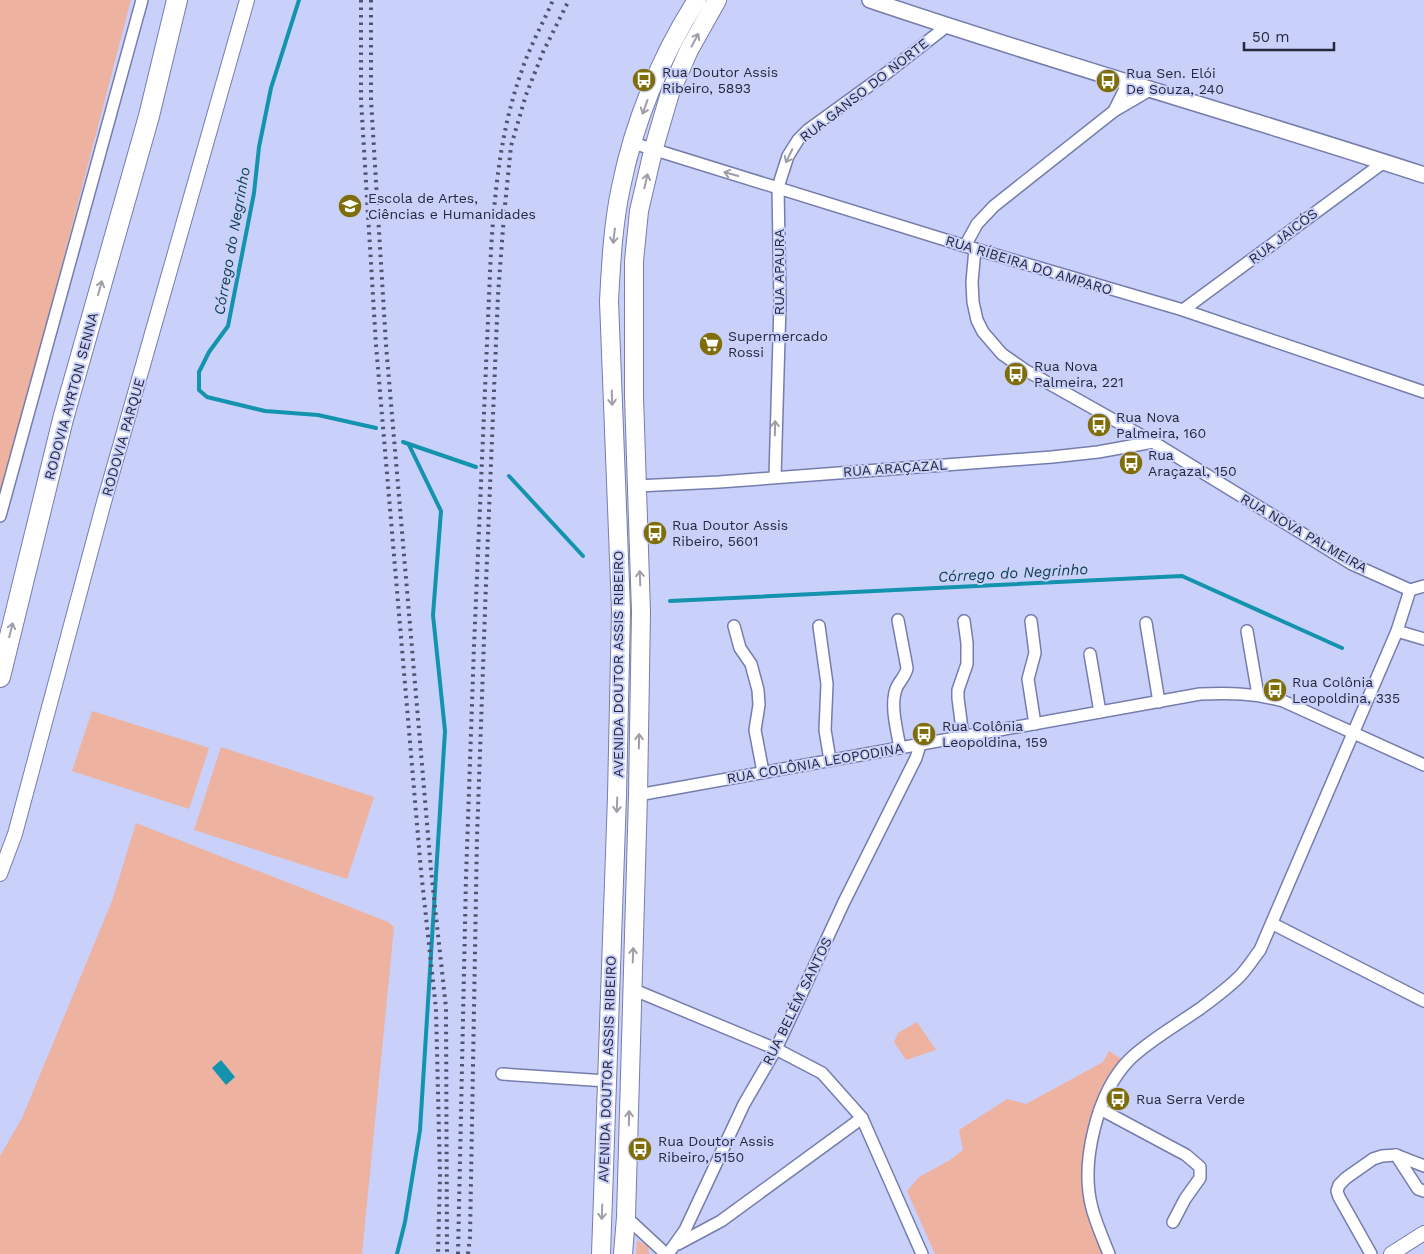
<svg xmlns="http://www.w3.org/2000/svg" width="1424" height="1254" font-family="'Work Sans',sans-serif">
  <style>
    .green { fill: #edb2a0 }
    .water { fill: #1393ae }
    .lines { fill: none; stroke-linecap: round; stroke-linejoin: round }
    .stream { stroke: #1393ae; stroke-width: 4 }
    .minor-casing { stroke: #767dac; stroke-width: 14 }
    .tertiary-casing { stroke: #767dac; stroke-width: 16 }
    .secondary-casing { stroke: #767dac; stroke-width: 18 }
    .primary-casing { stroke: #767dac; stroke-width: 20 }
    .motorway-casing { stroke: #767dac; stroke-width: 22 }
    .minor { stroke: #fff; stroke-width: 11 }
    .tertiary { stroke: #fff; stroke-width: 14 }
    .secondary { stroke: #fff; stroke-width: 15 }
    .primary { stroke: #fff; stroke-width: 18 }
    .motorway { stroke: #fff; stroke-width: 20 }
    .rail { stroke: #51546e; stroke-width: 4; stroke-dasharray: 2.5 5; stroke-linecap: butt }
    .oneway { stroke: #9d9ea7 }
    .labels { text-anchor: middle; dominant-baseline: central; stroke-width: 4; stroke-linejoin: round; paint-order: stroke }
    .poi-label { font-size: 14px; fill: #26283c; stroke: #c9d0fa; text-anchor: start }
    .street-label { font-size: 14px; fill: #26283c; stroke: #c9d0fa }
    .water-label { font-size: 15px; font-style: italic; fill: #0b3e4a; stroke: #c9d0fa }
  </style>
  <rect width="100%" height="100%" fill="#c9d0fa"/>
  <g class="green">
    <path d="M 0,0 L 131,0 L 0,501 Z"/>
    <path d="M 92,711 L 209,748 L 189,809 L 72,771 Z"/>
    <path d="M 221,747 L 374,797 L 347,879 L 194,830 Z"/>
    <path d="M 136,823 L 388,922 L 394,927 L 362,1254 L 0,1254 L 0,1156 L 22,1118 L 112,901 Z"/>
    <path d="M 917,1022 L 936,1050 L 906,1060 L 894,1042 L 898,1033 Z"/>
    <path d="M 1109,1051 L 1122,1059 L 1087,1128 L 1082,1180 L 1104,1254 L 935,1254 L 907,1191 L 919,1177 L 950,1160 L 963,1150 L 959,1130 L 1007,1099 L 1026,1104 L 1103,1062 Z"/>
    <path d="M 637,1240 L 648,1246 L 649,1254 L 636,1254 Z"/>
  </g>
  <path class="water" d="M 221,1060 L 235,1077 L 226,1085 L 212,1068 Z"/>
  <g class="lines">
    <g class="stream">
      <path d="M 299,0 L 271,88 L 259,147 L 254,193 L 228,326 L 209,352 L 199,372 L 199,390 L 207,397 L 265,411 L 318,415 L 376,428"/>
      <path d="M 403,442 L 476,467"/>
      <path d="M 509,476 L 583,556"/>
      <path d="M 670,601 L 1182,576 L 1342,648"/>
      <path d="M 397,1254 L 405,1222 L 420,1130 L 445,731 L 433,615 L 441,511 L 409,445"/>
    </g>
    <g class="minor-casing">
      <g id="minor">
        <path d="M 1114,111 L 1128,83"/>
        <path d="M 633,143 L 965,246 L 1183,310 L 1424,392"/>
        <path d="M 965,246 L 977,224 L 994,206 L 1114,111 L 1150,90"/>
        <path d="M 975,249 L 972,282 L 973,302 L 977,320 L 983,332 L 1002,354 L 1025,370 L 1153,442 L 1352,564 L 1410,590 L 1424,586"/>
        <path d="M 1183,310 L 1384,162"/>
        <path d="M 775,477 L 780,303 L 778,187 L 788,156 L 798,140 L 808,130 L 888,72 L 947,26"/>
        <path d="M 637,486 L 719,482 L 1052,457 L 1098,452 L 1153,442"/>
        <path d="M 0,516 L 142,0"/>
        <path d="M 898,620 L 907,668 C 906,676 899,681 896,689 C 890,706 897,730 900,748"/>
        <path d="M 1031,621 L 1035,653 L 1028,679 L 1035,724"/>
        <path d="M 1146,623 L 1159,702"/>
        <path d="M 734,626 L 740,648 L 751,664 L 758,690 L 759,705 L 755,730 L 763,772"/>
        <path d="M 819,626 L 827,684 L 825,730 L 830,760"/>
        <path d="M 1247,631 L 1258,695"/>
        <path d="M 1397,631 L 1424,639"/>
        <path d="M 1090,654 L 1100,712"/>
        <path d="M 963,737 L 958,698 L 958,690 L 967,664 L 967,643 L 964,621"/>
        <path d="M 638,795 L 1200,694 C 1229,693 1254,693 1283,701 L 1424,765"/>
        <path d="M 1273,924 L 1424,1001"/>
        <path d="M 632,989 L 776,1049 L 822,1073 L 862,1118 L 922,1254"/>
        <path d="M 502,1074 L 607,1081"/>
        <path d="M 1100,1109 L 1186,1155 L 1200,1167 L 1200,1178 L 1185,1199 L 1173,1222"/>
        <path d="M 1396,1155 L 1418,1189 L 1424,1191"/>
        <path d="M 626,1217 L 666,1254"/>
        <path d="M 678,1244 L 721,1221 L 862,1118"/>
        <path d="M 668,1254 L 685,1230 L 744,1104 L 776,1049 L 844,902 L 916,758 L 920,745"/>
        <path d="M 1109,1254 C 1103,1239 1096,1223 1092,1208 C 1080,1163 1097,1092 1130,1059 C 1151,1039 1177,1025 1201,1008 C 1213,999 1228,988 1239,977 C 1247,969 1253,959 1260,950 L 1397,631 L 1410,590"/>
        <path d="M 1371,1254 L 1339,1197 L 1337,1191 L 1339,1185 L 1346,1178 L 1373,1159 L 1382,1156 L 1396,1155 L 1424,1166"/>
      </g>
    </g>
    <g class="tertiary-casing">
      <g id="tertiary">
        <path d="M 0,874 L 15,834 L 104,502 L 247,0"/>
        <path d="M 1391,1254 L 1424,1233"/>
      </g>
    </g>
    <g class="secondary-casing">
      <path id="secondary" d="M 870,0 C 1053,62 1240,115 1424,175"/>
    </g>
    <g class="primary-casing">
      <g id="primary">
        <path d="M 601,1254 L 617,796 L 621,610 L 609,301 C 611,264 613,224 621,187 C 634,122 661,56 697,0"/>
        <path d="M 623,1254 L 626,1217 L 638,795 L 641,612 L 634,396 L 634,261 L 639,211 L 653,151 L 670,93 L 689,50 L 717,0"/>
      </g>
    </g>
    <g class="motorway-casing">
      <path id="motorway" d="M 0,677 L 63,419 L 149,116 L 177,0"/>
    </g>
    <use href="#minor" class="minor"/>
    <use href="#tertiary" class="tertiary"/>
    <use href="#secondary" class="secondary"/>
    <use href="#primary" class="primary"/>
    <use href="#motorway" class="motorway"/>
    <g class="rail">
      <path d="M 361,0 L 361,100 L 376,345 L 421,871 L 436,1009 L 440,1176 L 438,1254"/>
      <path d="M 371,0 L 371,100 L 386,345 L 431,870 L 446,1008 L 447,1254"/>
      <path d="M 458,1254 L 466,878 L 474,646 L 491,250 C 495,188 501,128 522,70 C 530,46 543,23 553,0"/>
      <path d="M 468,1254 L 470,1237 L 477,837 L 486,583 L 498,295 L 504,215 L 511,146 L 526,95 L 543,52 L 569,0"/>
    </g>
  </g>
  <defs><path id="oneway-shaft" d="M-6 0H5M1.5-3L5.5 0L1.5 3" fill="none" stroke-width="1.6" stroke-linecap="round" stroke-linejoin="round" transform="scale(1.25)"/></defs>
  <g class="oneway">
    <use href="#oneway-shaft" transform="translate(695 40) rotate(-62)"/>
    <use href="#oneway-shaft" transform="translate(645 107) rotate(110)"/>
    <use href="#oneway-shaft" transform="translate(789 156) rotate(116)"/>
    <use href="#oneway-shaft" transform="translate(731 174) rotate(-164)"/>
    <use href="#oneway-shaft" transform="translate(646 181) rotate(-77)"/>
    <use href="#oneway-shaft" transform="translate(614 236) rotate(97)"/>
    <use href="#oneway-shaft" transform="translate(100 288) rotate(-74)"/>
    <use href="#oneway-shaft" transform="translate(612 398) rotate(88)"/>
    <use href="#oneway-shaft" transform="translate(775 428) rotate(-89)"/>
    <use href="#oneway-shaft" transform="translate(640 578) rotate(-92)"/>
    <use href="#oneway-shaft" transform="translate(11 630) rotate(-76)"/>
    <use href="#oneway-shaft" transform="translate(639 741) rotate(-89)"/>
    <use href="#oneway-shaft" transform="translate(617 805) rotate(92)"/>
    <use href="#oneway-shaft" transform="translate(633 955) rotate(-88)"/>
    <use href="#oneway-shaft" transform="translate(629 1118) rotate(-89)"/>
    <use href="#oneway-shaft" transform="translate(602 1212) rotate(92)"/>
  </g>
  <defs>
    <g id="bus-disc" transform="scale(1.25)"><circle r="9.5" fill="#7e6d08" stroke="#c9d0fa"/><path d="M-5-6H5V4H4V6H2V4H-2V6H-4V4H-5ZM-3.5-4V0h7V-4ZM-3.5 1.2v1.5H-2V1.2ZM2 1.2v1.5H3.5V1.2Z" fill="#fff"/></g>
    <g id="university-disc" transform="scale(1.25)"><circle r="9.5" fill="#7e6d08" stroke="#c9d0fa"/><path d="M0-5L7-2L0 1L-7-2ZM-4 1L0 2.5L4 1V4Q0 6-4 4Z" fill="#fff"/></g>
    <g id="supermarket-disc" transform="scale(1.25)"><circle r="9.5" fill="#7e6d08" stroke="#c9d0fa"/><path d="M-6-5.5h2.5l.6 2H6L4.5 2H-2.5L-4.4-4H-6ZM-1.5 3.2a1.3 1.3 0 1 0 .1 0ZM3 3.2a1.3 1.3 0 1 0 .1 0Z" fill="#fff"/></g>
  </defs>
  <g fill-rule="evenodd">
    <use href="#bus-disc" x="644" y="80"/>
    <use href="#bus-disc" x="1108" y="81"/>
    <use href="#university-disc" x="350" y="206"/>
    <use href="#supermarket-disc" x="711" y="344"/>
    <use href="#bus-disc" x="1016" y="374"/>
    <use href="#bus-disc" x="1099" y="425"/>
    <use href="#bus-disc" x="1131" y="463"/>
    <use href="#bus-disc" x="655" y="533"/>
    <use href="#bus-disc" x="1275" y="690"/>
    <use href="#bus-disc" x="924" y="734"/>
    <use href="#bus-disc" x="1118" y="1099"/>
    <use href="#bus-disc" x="640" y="1149"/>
  </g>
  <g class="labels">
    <g class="poi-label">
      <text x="662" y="72">Rua Doutor Assis<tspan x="662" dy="16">Ribeiro, 5893</tspan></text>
      <text x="1126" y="73">Rua Sen. Elói<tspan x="1126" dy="16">De Souza, 240</tspan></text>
      <text x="368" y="198">Escola de Artes,<tspan x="368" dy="16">Ciências e Humanidades</tspan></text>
      <text x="728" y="336">Supermercado<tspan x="728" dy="16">Rossi</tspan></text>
      <text x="1034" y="366">Rua Nova<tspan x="1034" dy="16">Palmeira, 221</tspan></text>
      <text x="1116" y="417">Rua Nova<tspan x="1116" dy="16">Palmeira, 160</tspan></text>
      <text x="1148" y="455">Rua<tspan x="1148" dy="16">Araçazal, 150</tspan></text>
      <text x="672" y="525">Rua Doutor Assis<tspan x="672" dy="16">Ribeiro, 5601</tspan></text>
      <text x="1292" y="682">Rua Colônia<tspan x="1292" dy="16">Leopoldina, 335</tspan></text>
      <text x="942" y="726">Rua Colônia<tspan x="942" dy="16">Leopoldina, 159</tspan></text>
      <text x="1136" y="1099">Rua Serra Verde</text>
      <text x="658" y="1141">Rua Doutor Assis<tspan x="658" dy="16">Ribeiro, 5150</tspan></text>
    </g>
    <g class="street-label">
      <text transform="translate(864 90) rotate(-38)">RUA GANSO DO NORTE</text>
      <text transform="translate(1283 236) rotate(-37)">RUA JAICÓS</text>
      <text transform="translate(1029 265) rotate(17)">RUA RÍBEIRA DO AMPARO</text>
      <text transform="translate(779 272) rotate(-90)">RUA APAURA</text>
      <text transform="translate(71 396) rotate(-75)">RODOVIA AYRTON SENNA</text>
      <text transform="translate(123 437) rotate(-74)">RODOVIA PARQUE</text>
      <text transform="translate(895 468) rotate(-4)">RUA ARAÇAZAL</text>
      <text transform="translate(1304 533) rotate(30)">RUA NOVA PALMEIRA</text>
      <text transform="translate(618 664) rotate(-90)">AVENIDA DOUTOR ASSIS RIBEIRO</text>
      <text transform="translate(815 763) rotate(-10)">RUA COLÔNIA LEOPODINA</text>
      <text transform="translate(797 1001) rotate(-64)">RUA BELÉM SANTOS</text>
      <text transform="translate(607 1069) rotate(-88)">AVENIDA DOUTOR ASSIS RIBEIRO</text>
    </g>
    <g class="water-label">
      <text transform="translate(232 241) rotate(-80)">Córrego do Negrinho</text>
      <text transform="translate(1013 573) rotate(-3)">Córrego do Negrinho</text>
    </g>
  </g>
  <path d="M1244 42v8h90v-8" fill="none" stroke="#26283c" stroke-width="2.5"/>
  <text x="1252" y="42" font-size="15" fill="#26283c" stroke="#c9d0fa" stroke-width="4" paint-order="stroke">50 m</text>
</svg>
